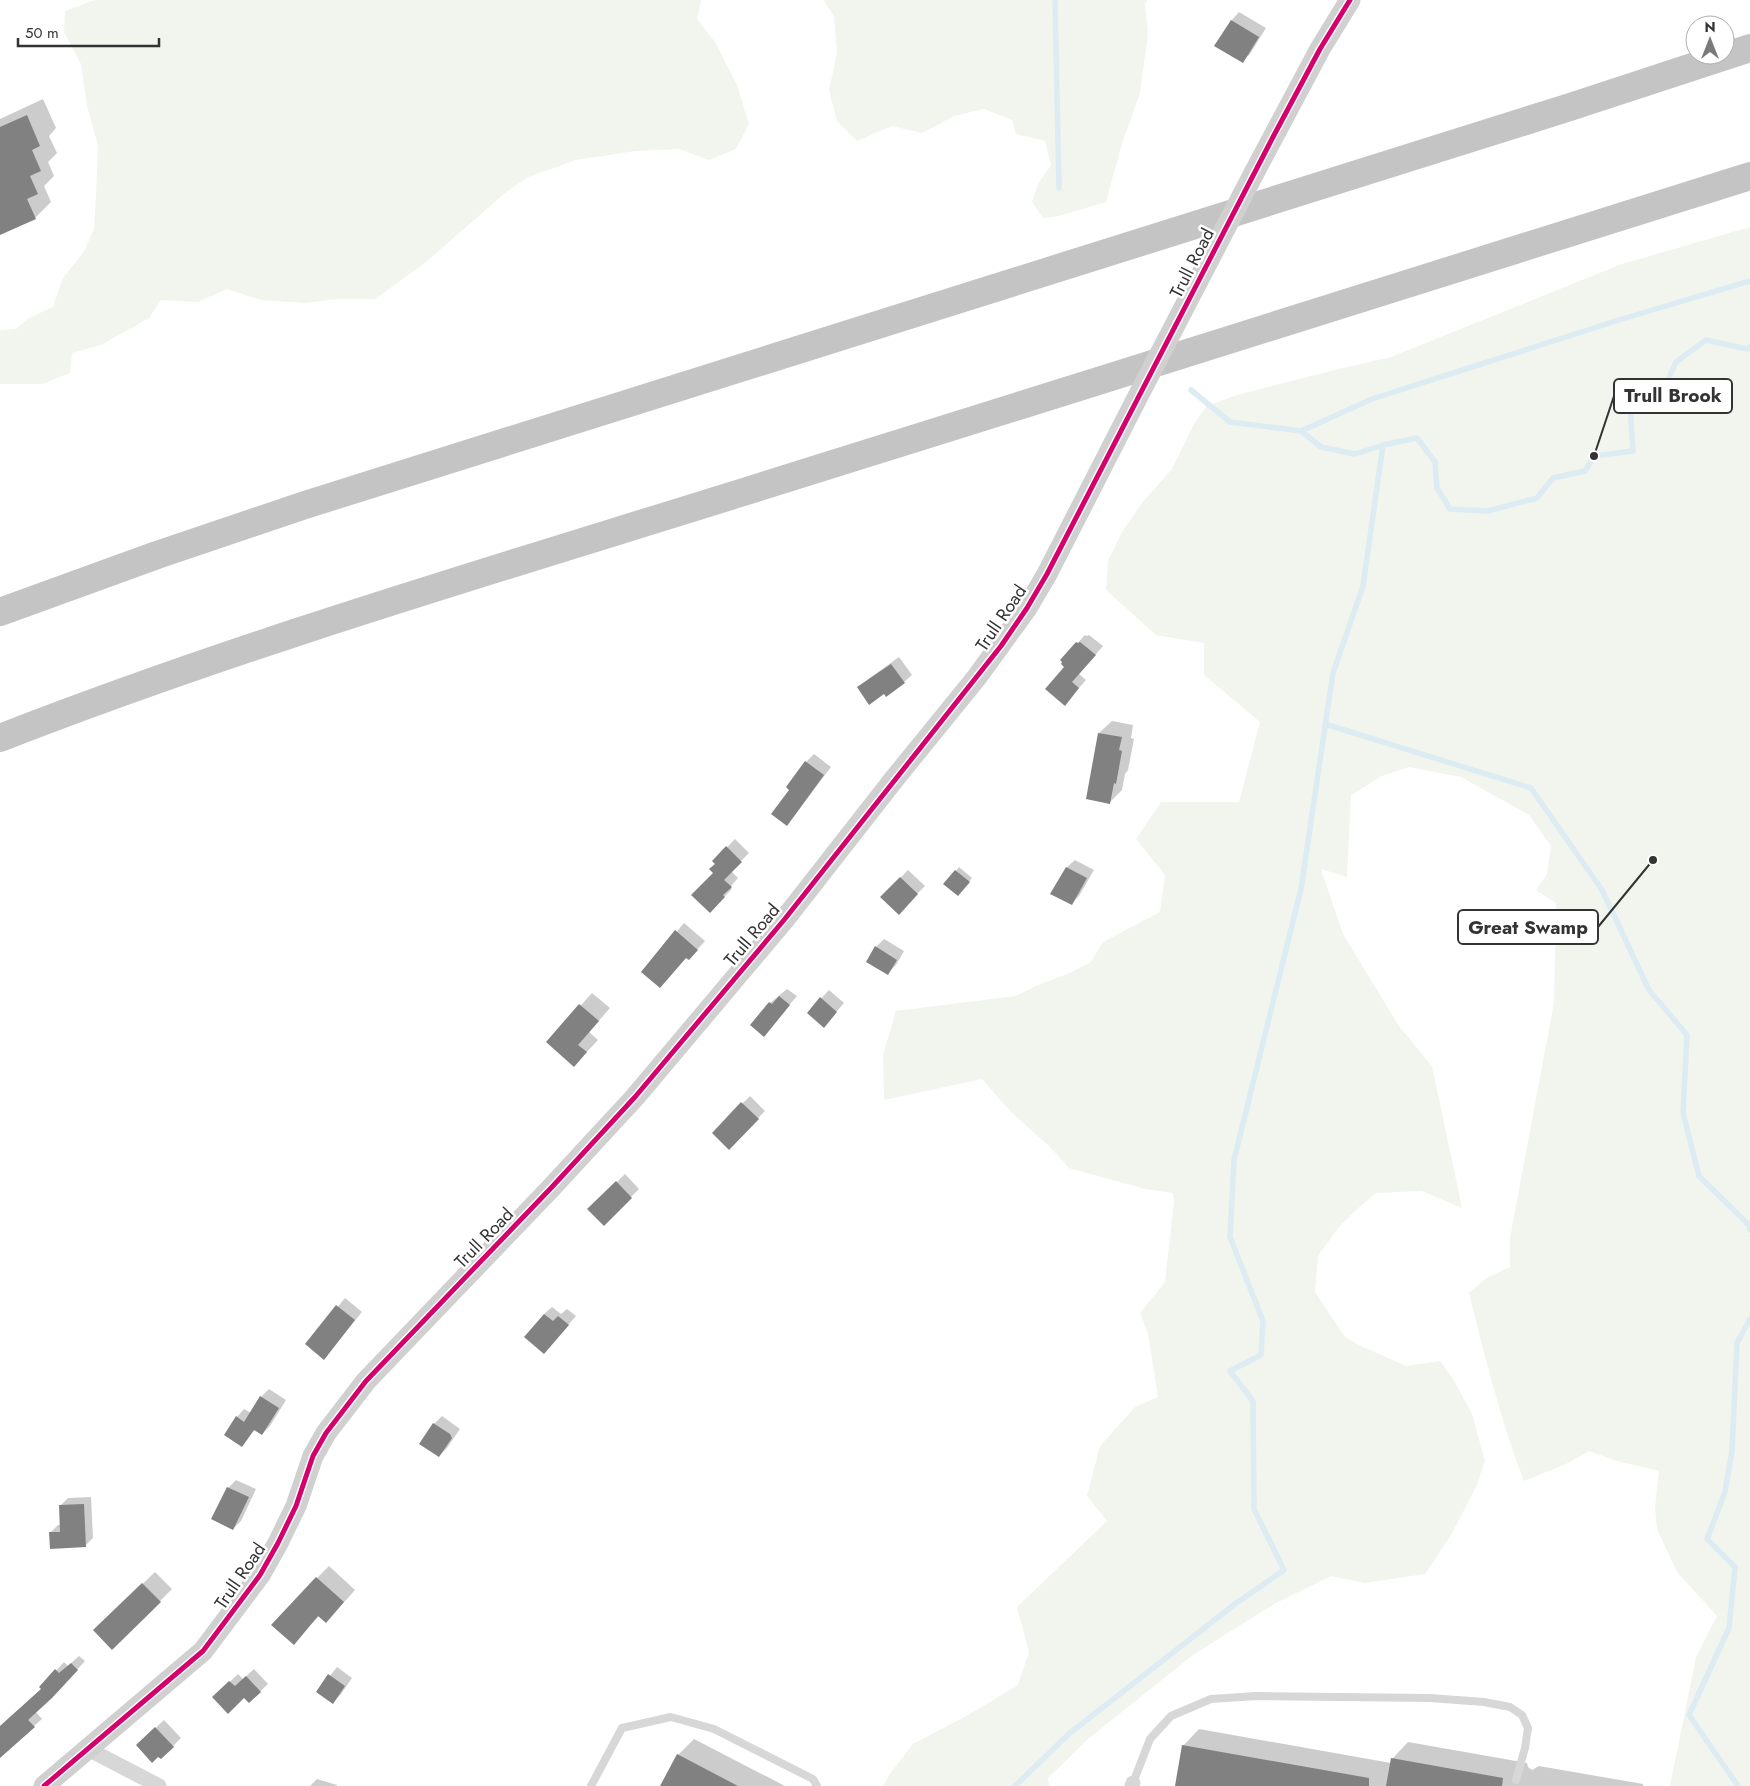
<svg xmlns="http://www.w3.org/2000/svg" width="1750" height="1786" font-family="Jost,sans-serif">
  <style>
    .green { fill: #f1f5ed }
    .shadow { fill: #0003 }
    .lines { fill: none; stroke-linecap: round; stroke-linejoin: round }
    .stream { stroke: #ddebf3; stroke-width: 5.5 }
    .building { fill: #818181 }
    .lane { stroke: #d7d7d7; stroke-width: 8 }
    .street { stroke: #d7d7d7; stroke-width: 15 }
    .secondary { stroke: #d0d0d0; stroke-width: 21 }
    .highway { stroke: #c4c4c4; stroke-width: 28 }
    .secondary-bridge { stroke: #d0d0d0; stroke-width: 21 }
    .cycleway-casing { stroke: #fff; stroke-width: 8 }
    .cycleway { stroke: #d6006c; stroke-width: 5 }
    .labels { text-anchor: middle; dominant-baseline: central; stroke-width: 5; stroke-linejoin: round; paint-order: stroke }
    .street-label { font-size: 18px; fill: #333; stroke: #fff }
    .leader { fill: none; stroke: #333; stroke-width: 2 }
    .callout-dot { fill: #333; stroke: #fff; stroke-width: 2 }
    .callout { fill: #fff; stroke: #333; stroke-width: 2 }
    .callout-label { font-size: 19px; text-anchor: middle; font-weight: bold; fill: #333 }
  </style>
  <rect width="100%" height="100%" fill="#fff"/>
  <g class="green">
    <path d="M 95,0 L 701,0 L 697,19 L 715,42 L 737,85 L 749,124 L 736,149 L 709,160 L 679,149 L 635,151 L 576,160 L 528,177 L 505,193 L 426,262 L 375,299 L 337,299 L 305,303 L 261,300 L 227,289 L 198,302 L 161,300 L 149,318 L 101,345 L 72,353 L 70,373 L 42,384 L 0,384 L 0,330 L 16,329 L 29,318 L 53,307 L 63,278 L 85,250 L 94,228 L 96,196 L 98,146 L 87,106 L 81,64 L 64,32 L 65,11 Z"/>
    <path d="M 823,0 L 1147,0 L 1145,4 L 1148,33 L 1140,93 L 1122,144 L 1106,202 L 1059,216 L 1043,218 L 1032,202 L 1038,184 L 1051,165 L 1045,141 L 1016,134 L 1012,120 L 984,109 L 954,116 L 922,133 L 892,126 L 857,141 L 837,121 L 829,90 L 837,53 L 834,16 Z"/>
    <path d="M 1750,227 L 1750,1786 L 1670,1786 L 1696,1657 L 1717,1616 L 1677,1572 L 1657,1529 L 1655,1509 L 1659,1471 L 1617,1461 L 1589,1451 L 1566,1464 L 1524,1481 C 1500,1420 1485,1356 1469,1293 L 1488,1277 L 1510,1267 L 1510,1238 L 1554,1002 L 1556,903 L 1536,890 L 1547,874 L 1551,846 L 1529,815 L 1461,777 L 1409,767 L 1382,776 L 1351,795 L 1347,877 L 1321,869 L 1343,934 L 1399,1026 L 1432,1066 L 1462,1208 L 1422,1191 L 1376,1193 L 1356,1210 L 1338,1228 L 1318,1256 L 1315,1292 L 1345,1337 L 1361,1346 L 1406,1366 L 1440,1361 L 1453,1379 L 1472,1414 L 1485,1461 L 1477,1485 L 1451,1535 L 1425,1574 L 1365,1583 L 1331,1576 L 1274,1604 L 1193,1655 L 1088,1739 L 1048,1778 L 1049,1786 L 883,1786 L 889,1775 L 913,1744 L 970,1714 L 1018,1685 L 1029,1652 L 1017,1607 L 1107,1521 L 1087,1496 L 1100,1446 L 1135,1407 L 1158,1397 L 1148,1333 L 1140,1313 L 1165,1282 L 1174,1201 L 1173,1193 L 1145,1189 L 1069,1168 L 1049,1146 L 1010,1111 L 982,1079 L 884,1100 L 883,1055 L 896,1011 L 1016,996 L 1036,986 L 1072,972 L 1091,962 L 1103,942 L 1160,912 L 1165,875 L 1136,839 L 1161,802 L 1239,802 L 1260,722 L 1204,675 L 1204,643 L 1156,635 L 1106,590 L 1108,561 L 1122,532 L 1142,503 L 1172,469 L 1195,422 L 1207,406 L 1237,395 L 1339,369 L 1391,357 L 1622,264 Z"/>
  </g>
  <g class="shadow">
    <path d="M 1239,12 L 1266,28 L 1250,54 L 1242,61 L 1216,45 L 1232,20 Z"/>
    <path d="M 43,99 L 56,128 L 49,136 L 57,153 L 48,162 L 54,176 L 44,186 L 51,202 L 35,218 L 0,234 L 0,119 Z"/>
    <path d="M 1085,635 L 1087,636 L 1089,635 L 1103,646 L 1079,674 L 1086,680 L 1072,696 L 1065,666 L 1062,660 Z"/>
    <path d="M 899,657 L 912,675 L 904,682 L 884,693 L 859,688 L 867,680 Z"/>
    <path d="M 1112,721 L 1133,725 L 1131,738 L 1134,739 L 1128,770 L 1125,774 L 1122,790 L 1110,802 L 1099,733 Z"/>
    <path d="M 814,754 L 831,767 L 794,816 L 787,824 L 791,789 L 806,762 Z"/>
    <path d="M 735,839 L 749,853 L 731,871 L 738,878 L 730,887 L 732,889 L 710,911 L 717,864 L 714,861 Z"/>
    <path d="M 1075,860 L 1094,870 L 1079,896 L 1071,904 L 1067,867 Z"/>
    <path d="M 959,867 L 972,878 L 961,891 L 956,871 Z"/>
    <path d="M 908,870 L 925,886 L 906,905 L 882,897 Z"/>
    <path d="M 684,923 L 705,941 L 696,951 L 686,957 L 643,972 Z"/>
    <path d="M 884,939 L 904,951 L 896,965 L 888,973 L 876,947 Z"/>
    <path d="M 787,989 L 797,996 L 764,1035 L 752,1025 L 770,1003 Z"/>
    <path d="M 829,990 L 844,1003 L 831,1018 L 808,1013 Z"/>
    <path d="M 592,993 L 610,1008 L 589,1032 L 598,1040 L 586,1053 L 548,1042 Z"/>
    <path d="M 750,1096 L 765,1111 L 729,1148 L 713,1133 Z"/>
    <path d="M 625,1174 L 639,1189 L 604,1224 L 589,1209 Z"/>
    <path d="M 345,1298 L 362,1312 L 331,1350 L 307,1344 Z"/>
    <path d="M 552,1307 L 561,1314 L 567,1309 L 576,1316 L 552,1344 L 544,1314 Z"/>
    <path d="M 269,1389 L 286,1400 L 270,1426 L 262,1434 L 255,1429 L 242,1445 L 237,1417 L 244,1409 L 251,1413 L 261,1397 Z"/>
    <path d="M 442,1416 L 460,1429 L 447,1448 L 439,1456 L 434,1424 Z"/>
    <path d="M 236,1480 L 256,1489 L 241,1521 L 233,1529 L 213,1519 L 228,1488 Z"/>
    <path d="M 91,1497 L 93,1538 L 85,1546 L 50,1533 L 58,1525 L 61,1525 L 60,1506 L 68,1498 Z"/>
    <path d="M 329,1566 L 355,1590 L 338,1609 L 319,1616 L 294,1643 L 317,1578 Z"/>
    <path d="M 155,1572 L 172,1589 L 149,1612 L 107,1618 Z"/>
    <path d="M 79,1656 L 85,1661 L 60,1689 L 36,1712 L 42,1719 L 34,1726 L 0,1751 L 0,1726 L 43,1688 L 41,1687 L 64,1662 L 68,1666 Z"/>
    <path d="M 337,1667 L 352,1678 L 341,1694 L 333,1702 L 318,1691 Z"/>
    <path d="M 254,1669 L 268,1684 L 249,1702 L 244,1696 L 214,1697 L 238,1674 L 243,1679 Z"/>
    <path d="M 164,1720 L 181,1738 L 161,1758 L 138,1745 Z"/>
    <path d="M 1199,1729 L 1391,1763 L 1392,1759 L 1408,1742 L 1527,1763 L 1528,1767 L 1532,1770 L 1539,1766 L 1643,1784 L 1643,1786 L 1176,1786 L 1183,1746 Z"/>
    <path d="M 694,1739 L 785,1786 L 661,1786 L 678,1755 Z"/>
    <path d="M 317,1779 L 337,1785 L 337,1786 L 310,1786 Z"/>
  </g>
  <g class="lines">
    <g class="stream">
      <path d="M 1055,0 L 1059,188"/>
      <path d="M 1191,390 L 1230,422 L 1301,431 L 1321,447 L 1355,454 L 1383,445 L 1417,438 L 1435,462 L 1437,488 L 1450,509 L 1488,511 L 1537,498 L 1553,478 L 1585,471 L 1594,456 L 1633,451 L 1630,406 L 1664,389 L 1676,362 L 1706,340 L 1747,349 L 1750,347"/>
      <path d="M 1301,431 L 1372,399 L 1619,320 L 1750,281"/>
      <path d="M 1325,724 L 1531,788 L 1602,890 L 1649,990 L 1687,1035 L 1683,1113 L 1699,1176 L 1749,1225 L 1750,1230"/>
      <path d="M 1015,1786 L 1070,1733 L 1235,1604 L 1284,1570 L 1254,1509 L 1253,1401 L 1230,1371 L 1261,1355 L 1263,1321 L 1230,1237 L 1234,1160 L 1301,889 L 1333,673 L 1363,586 L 1383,445"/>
      <path d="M 1738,1786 L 1689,1715 L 1729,1628 L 1735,1567 L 1707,1539 L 1725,1492 L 1732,1451 L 1737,1343 L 1750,1319"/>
    </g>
  </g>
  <g class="building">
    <path d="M 1231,20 L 1259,37 L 1243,63 L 1214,46 Z"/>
    <path d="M 27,115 L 40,146 L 32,150 L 41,171 L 30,176 L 38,194 L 27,199 L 36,219 L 0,235 L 0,127 Z"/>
    <path d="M 1076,642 L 1078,643 L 1080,642 L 1096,655 L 1072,682 L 1079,688 L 1065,706 L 1045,689 L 1064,667 L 1061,664 L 1062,662 L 1060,660 Z"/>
    <path d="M 891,664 L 905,683 L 886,697 L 884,694 L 869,705 L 857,687 Z"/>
    <path d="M 1098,733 L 1122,737 L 1119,750 L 1122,751 L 1116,784 L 1114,783 L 1110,804 L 1086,799 Z"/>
    <path d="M 805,761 L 824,775 L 787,826 L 771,814 L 789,790 L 786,787 Z"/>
    <path d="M 726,846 L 742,862 L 724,880 L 732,887 L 723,895 L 725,897 L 710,913 L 691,895 L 713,873 L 709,869 L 715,864 L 712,861 Z"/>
    <path d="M 1066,867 L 1087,878 L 1072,905 L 1050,894 Z"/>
    <path d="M 955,870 L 970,882 L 958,896 L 943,884 Z"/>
    <path d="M 900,877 L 918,894 L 899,915 L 880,897 Z"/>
    <path d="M 675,930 L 698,950 L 689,960 L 686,958 L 660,988 L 641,972 Z"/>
    <path d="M 875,946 L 897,960 L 888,975 L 866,962 Z"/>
    <path d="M 779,996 L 790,1005 L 764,1037 L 750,1025 L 769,1002 L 772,1004 Z"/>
    <path d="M 820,997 L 837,1012 L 824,1028 L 807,1013 Z"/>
    <path d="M 579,1004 L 599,1021 L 578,1045 L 587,1052 L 574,1067 L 546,1042 Z"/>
    <path d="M 741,1102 L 759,1119 L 729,1150 L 712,1133 Z"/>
    <path d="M 616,1181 L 632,1198 L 604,1226 L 587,1209 Z"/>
    <path d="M 336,1305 L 355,1320 L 324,1360 L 305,1344 Z"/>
    <path d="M 544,1314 L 553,1321 L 558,1316 L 569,1325 L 544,1354 L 524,1337 Z"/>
    <path d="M 260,1396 L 279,1408 L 262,1435 L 254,1430 L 242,1447 L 224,1435 L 236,1416 L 244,1422 Z"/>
    <path d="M 433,1423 L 450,1434 L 452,1438 L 439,1457 L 419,1444 Z"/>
    <path d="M 227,1487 L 249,1497 L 233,1530 L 211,1519 Z"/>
    <path d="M 84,1504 L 86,1547 L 50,1549 L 49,1532 L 60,1532 L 59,1505 Z"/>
    <path d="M 316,1577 L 344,1602 L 326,1623 L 318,1616 L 294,1645 L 271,1625 Z"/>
    <path d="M 142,1583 L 161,1602 L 112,1650 L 93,1630 Z"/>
    <path d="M 71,1663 L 78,1670 L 52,1698 L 28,1720 L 35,1727 L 0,1758 L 0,1726 L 41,1689 L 39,1687 L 55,1669 L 59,1673 Z"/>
    <path d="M 328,1674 L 345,1686 L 333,1704 L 316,1692 Z"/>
    <path d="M 246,1676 L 261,1692 L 249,1703 L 244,1698 L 228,1714 L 212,1697 L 229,1681 L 235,1686 Z"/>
    <path d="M 155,1727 L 174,1747 L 161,1759 L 158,1757 L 152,1763 L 136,1745 Z"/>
    <path d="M 1182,1745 L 1369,1778 L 1369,1786 L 1175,1786 Z"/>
    <path d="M 677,1754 L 738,1786 L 660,1786 Z"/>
    <path d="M 1391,1758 L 1503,1778 L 1502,1786 L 1386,1786 Z"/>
  </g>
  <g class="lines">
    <g class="lane">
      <path d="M 1133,1783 L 1150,1739 L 1171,1716 L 1211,1699 L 1256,1696 L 1430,1698 L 1484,1702 L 1510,1707 L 1522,1715 L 1528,1728 L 1525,1748 L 1516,1780"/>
      <path d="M 591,1786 L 622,1728 L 671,1717 L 714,1729 L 813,1779 L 817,1786"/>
    </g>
    <g class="street">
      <path d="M 88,1749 L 159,1786"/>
      <path d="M 1132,1786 L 1133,1783"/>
    </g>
    <g class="secondary">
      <path d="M 1254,173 L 1320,49 L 1350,0"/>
      <path d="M 44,1786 L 203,1651 L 260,1575 L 278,1543 L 296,1506 L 313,1456 L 326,1433 L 366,1381 L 551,1188 L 635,1097 L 784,920 L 895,778 L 977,677 L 1027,608 L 1047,574 L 1135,402"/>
    </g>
    <g class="highway">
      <path d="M 0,612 L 157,555 L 305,505 L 1567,108 L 1750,48"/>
      <path d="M 0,738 C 241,644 490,571 737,494 C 1075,389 1412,282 1750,176"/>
    </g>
    <path class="secondary-bridge" d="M 1135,402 L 1254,173"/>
    <g class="cycleway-casing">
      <path id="cycleway" d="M 44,1786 L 203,1651 L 260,1575 L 278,1543 L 296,1506 L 313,1456 L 326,1433 L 366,1381 L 551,1188 L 635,1097 L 784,920 L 1001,646 L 1027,608 L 1047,574 L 1273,137 L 1320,49 L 1350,0"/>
    </g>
    <use href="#cycleway" class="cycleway"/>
  </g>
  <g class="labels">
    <g class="street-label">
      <text transform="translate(1192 263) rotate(-63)">Trull Road</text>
      <text transform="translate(1001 618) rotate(-56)">Trull Road</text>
      <text transform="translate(752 935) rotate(-50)">Trull Road</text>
      <text transform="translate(484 1238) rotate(-46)">Trull Road</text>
      <text transform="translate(240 1576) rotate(-56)">Trull Road</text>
    </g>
  </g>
  <path class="leader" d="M1594 456L1614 396M1653 860L1598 927"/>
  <g class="callout-dot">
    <circle cx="1594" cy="456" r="5"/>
    <circle cx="1653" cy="860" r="5"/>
  </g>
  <g class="callout">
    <rect x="1614" y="379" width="118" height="34" rx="5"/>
    <rect x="1458" y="910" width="140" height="34" rx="5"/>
  </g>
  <g class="callout-label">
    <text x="1673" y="402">Trull Brook</text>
    <text x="1528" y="934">Great Swamp</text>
  </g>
  <g transform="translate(1710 40)"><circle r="24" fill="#ffffff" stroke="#adadad"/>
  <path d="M0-4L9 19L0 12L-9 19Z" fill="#7a7a7a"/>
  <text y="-8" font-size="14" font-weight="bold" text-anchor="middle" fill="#333333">N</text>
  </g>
  <path d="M18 38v8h141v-8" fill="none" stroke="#333333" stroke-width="2.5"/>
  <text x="25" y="38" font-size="15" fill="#333333" stroke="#ffffff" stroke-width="4" paint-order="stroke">50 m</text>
</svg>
